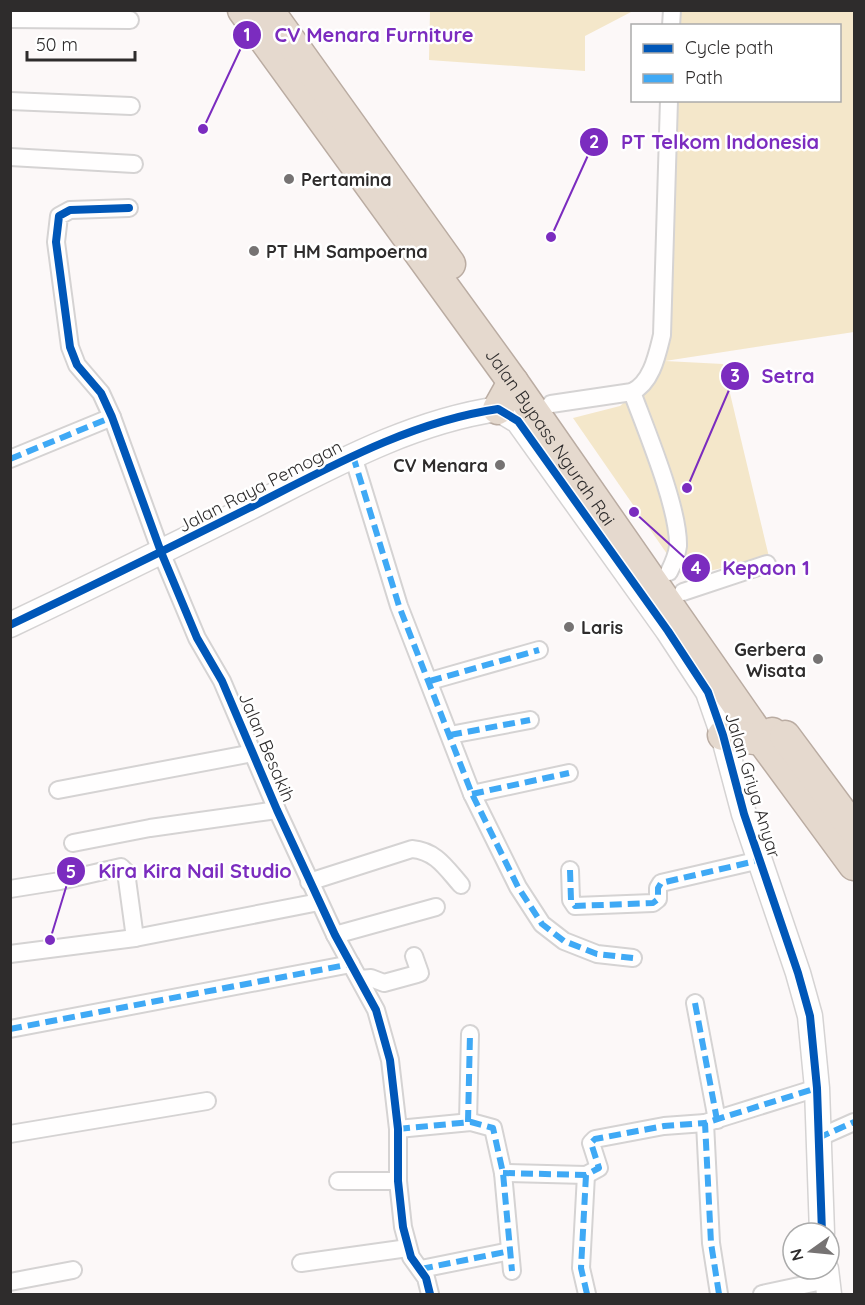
<svg xmlns="http://www.w3.org/2000/svg" width="865" height="1305" font-family="Quicksand,sans-serif">
  <style>
    .green { fill: #f4e7ca }
    .lines { fill: none; stroke-linecap: round; stroke-linejoin: round }
    .street-casing { stroke: #d5d3d3; stroke-width: 20 }
    .secondary-casing { stroke: #d5d3d3; stroke-width: 27 }
    .highway-casing { stroke: #baaca2; stroke-width: 33 }
    .street { stroke: #fffefe; stroke-width: 16 }
    .secondary { stroke: #fffefe; stroke-width: 24 }
    .highway { stroke: #e5d9ce; stroke-width: 30 }
    .quiet { stroke: #3fa9f5; stroke-width: 6; stroke-dasharray: 12 6; stroke-linecap: butt }
    .cycleway-casing { stroke: #fff; stroke-width: 11 }
    .cycleway { stroke: #0057b8; stroke-width: 8 }
    .poi-dot { fill: #767373; stroke: #fff; stroke-width: 2 }
    .labels { text-anchor: middle; dominant-baseline: central; stroke-width: 5; stroke-linejoin: round; paint-order: stroke }
    .poi-label { font-size: 18px; font-weight: bold; fill: #2e2c2c; stroke: #fff; text-anchor: start }
    .street-label { font-size: 18px; fill: #2e2c2c; stroke: #fff }
    .leader { fill: none; stroke: #7b2cbf; stroke-width: 2 }
    .callout-dot { fill: #7b2cbf; stroke: #fff; stroke-width: 2 }
    .mark-label { font-size: 18px; text-anchor: middle; font-weight: bold; fill: #fff }
    .callout-label { font-size: 20px; text-anchor: middle; font-weight: bold; fill: #7b2cbf; stroke: #fff; stroke-width: 5; stroke-linejoin: round; paint-order: stroke }
  </style>
  <rect width="100%" height="100%" fill="#fcf8f8"/>
  <g class="green">
    <path d="M 430,11 L 430,10 L 633,11 L 585,36 L 585,71 L 429,60 Z"/>
    <path d="M 675,11 L 854,11 L 854,332 L 665,361 L 723,364 L 769,557 L 683,577 L 573,418 L 620,406 L 640,389 L 661,361 L 672,101 L 840,100 L 840,26 L 675,25 Z"/>
  </g>
  <g class="lines">
    <g class="street-casing">
      <g id="street">
        <path d="M 10,19 L 130,20"/>
        <path d="M 671,26 L 672,10"/>
        <path d="M 10,101 L 131,106"/>
        <path d="M 10,157 L 134,164"/>
        <path d="M 129,208 L 70,210 L 59,216 L 56,242 L 70,347 L 77,365 L 101,393 L 112,417 L 161,552 L 197,638 L 222,681 L 277,810 L 335,935 L 376,1010 L 390,1060 L 398,1129 L 398,1181 L 403,1227 L 411,1257 L 426,1278 L 430,1294"/>
        <path d="M 632,392 C 646,430 679,508 678,546 C 677,555 673,564 669,572"/>
        <path d="M 551,404 L 632,392 C 652,382 657,355 662,335 L 669,100"/>
        <path d="M 353,456 L 399,606 L 472,794 L 518,887 L 542,924 L 564,941 L 597,954 L 633,958"/>
        <path d="M 10,459 L 112,417"/>
        <path d="M 683,592 L 767,564"/>
        <path d="M 430,681 L 539,650"/>
        <path d="M 450,735 L 530,720"/>
        <path d="M 58,790 L 253,753"/>
        <path d="M 472,794 L 569,773"/>
        <path d="M 73,843 L 150,828 L 277,810"/>
        <path d="M 570,870 L 571,900 L 575,906 L 653,903 L 658,899 L 658,888 L 661,883 L 760,860"/>
        <path d="M 309,882 L 412,849 C 436,851 446,868 461,885"/>
        <path d="M 10,889 L 60,881 L 121,867 L 126,872 L 135,938"/>
        <path d="M 335,935 L 436,907"/>
        <path d="M 10,954 L 135,938 L 319,902"/>
        <path d="M 360,979 L 371,978 L 384,983 L 417,974 L 420,973 L 414,956"/>
        <path d="M 695,1003 L 717,1120"/>
        <path d="M 10,1029 L 351,964"/>
        <path d="M 468,1122 L 470,1034"/>
        <path d="M 398,1129 L 471,1122 L 493,1128 L 503,1173 L 512,1271"/>
        <path d="M 10,1134 L 207,1101"/>
        <path d="M 818,1138 L 854,1122"/>
        <path d="M 503,1173 L 586,1175 L 599,1168 L 591,1143 L 595,1139 L 664,1126 L 705,1123"/>
        <path d="M 586,1175 L 581,1268 L 587,1294"/>
        <path d="M 338,1181 L 398,1181"/>
        <path d="M 301,1263 L 408,1248"/>
        <path d="M 421,1269 L 510,1251"/>
        <path d="M 10,1282 L 73,1270"/>
        <path d="M 719,1294 L 711,1243 L 705,1123 L 817,1088"/>
        <path d="M 762,1294 L 827,1280"/>
      </g>
    </g>
    <g class="secondary-casing">
      <g id="secondary">
        <path d="M 10,625 C 90,587 169,548 249,508 C 328,468 409,422 498,409 L 518,421 L 668,631 L 708,692 L 723,735 L 744,814 L 798,973 L 810,1016 L 817,1088 L 822,1233"/>
        <path d="M 826,1269 L 829,1294"/>
      </g>
    </g>
    <g class="highway-casing">
      <g id="highway">
        <path id="s1" d="M 243,10 L 513,382 L 762,740 L 854,865"/>
        <path d="M 274,18 L 450,264"/>
        <path d="M 498,409 L 513,382"/>
        <path d="M 723,735 L 762,740 L 772,733"/>
        <path d="M 785,736 L 854,829"/>
      </g>
    </g>
    <use href="#street" class="street"/>
    <use href="#secondary" class="secondary"/>
    <use href="#highway" class="highway"/>
    <g class="quiet">
      <path d="M 353,456 L 399,606 L 472,794 L 518,887 L 542,924 L 564,941 L 597,954 L 633,958"/>
      <path d="M 10,459 L 112,417"/>
      <path d="M 430,681 L 539,650"/>
      <path d="M 450,735 L 530,720"/>
      <path d="M 472,794 L 569,773"/>
      <path d="M 570,870 L 571,900 L 575,906 L 653,903 L 658,899 L 658,888 L 661,883 L 760,860"/>
      <path d="M 695,1003 L 717,1120"/>
      <path d="M 10,1029 L 351,964"/>
      <path d="M 468,1122 L 470,1034"/>
      <path d="M 398,1129 L 471,1122 L 493,1128 L 503,1173 L 512,1271"/>
      <path d="M 818,1138 L 854,1122"/>
      <path d="M 503,1173 L 586,1175 L 599,1168 L 591,1143 L 595,1139 L 664,1126 L 705,1123"/>
      <path d="M 586,1175 L 581,1268 L 587,1294"/>
      <path d="M 421,1269 L 510,1251"/>
      <path d="M 719,1294 L 711,1243 L 705,1123 L 817,1088"/>
    </g>
    <g class="cycleway-casing">
      <g id="cycleway">
        <path d="M 129,208 L 70,210 L 59,216 L 56,242 L 70,347 L 77,365 L 101,393 L 112,417 L 161,552 L 197,638 L 222,681 L 277,810 L 335,935 L 376,1010 L 390,1060 L 398,1129 L 398,1181 L 403,1227 L 411,1257 L 426,1278 L 430,1294"/>
        <path d="M 10,625 C 90,587 169,548 249,508 C 328,468 409,422 498,409 L 518,421 L 668,631 L 708,692 L 723,735 L 744,814 L 798,973 L 810,1016 L 817,1088 L 822,1233"/>
      </g>
    </g>
    <use href="#cycleway" class="cycleway"/>
  </g>
  <g class="poi-dot">
    <circle cx="289" cy="179" r="6"/>
    <circle cx="254" cy="251" r="6"/>
    <circle cx="500" cy="465" r="6"/>
    <circle cx="569" cy="627" r="6"/>
    <circle cx="818" cy="659" r="6"/>
  </g>
  <g class="labels">
    <g class="poi-label">
      <text x="301" y="179">Pertamina</text>
      <text x="266" y="251">PT HM Sampoerna</text>
      <text x="488" y="465" text-anchor="end">CV Menara</text>
      <text x="581" y="627">Laris</text>
      <text x="806" y="649" text-anchor="end">Gerbera<tspan x="806" dy="21">Wisata</tspan></text>
    </g>
    <g class="street-label">
      <text stroke="none"><textPath href="#s1" startOffset="526">Jalan Bypass Ngurah Rai</textPath></text>
      <text transform="translate(260 486) rotate(-27)">Jalan Raya Pemogan</text>
      <text transform="translate(267 747) rotate(67)">Jalan Besakih</text>
      <text transform="translate(753 785) rotate(73)">Jalan Griya Anyar</text>
    </g>
  </g>
  <path class="leader" d="M203 129L247 35M551 237L594 142M687 488L735 376M634 512L696 568M50 940L71 871"/>
  <g class="callout-dot">
    <circle cx="203" cy="129" r="6"/>
    <circle cx="551" cy="237" r="6"/>
    <circle cx="687" cy="488" r="6"/>
    <circle cx="634" cy="512" r="6"/>
    <circle cx="50" cy="940" r="6"/>
    <circle cx="247" cy="35" r="15"/>
    <circle cx="594" cy="142" r="15"/>
    <circle cx="735" cy="376" r="15"/>
    <circle cx="696" cy="568" r="15"/>
    <circle cx="71" cy="871" r="15"/>
  </g>
  <g class="mark-label">
    <text x="247" y="41">1</text>
    <text x="594" y="148">2</text>
    <text x="735" y="382">3</text>
    <text x="696" y="574">4</text>
    <text x="71" y="878">5</text>
  </g>
  <g class="callout-label">
    <text x="374" y="42">CV Menara Furniture</text>
    <text x="720" y="149">PT Telkom Indonesia</text>
    <text x="788" y="383">Setra</text>
    <text x="766" y="575">Kepaon 1</text>
    <text x="195" y="878">Kira Kira Nail Studio</text>
  </g>
  <rect width="865" height="1305" fill="none" stroke="#2e2c2c" stroke-width="24"/>
  <rect x="631" y="24" width="210" height="78" fill="#ffffff" stroke="#ababab" stroke-width="1.5"/>
  <rect x="643" y="44" width="30" height="9" fill="#0057b8" stroke="#ababab" stroke-width="1.5"/>
  <text x="685" y="54" font-size="18" fill="#2e2c2c">Cycle path</text>
  <rect x="643" y="74" width="30" height="9" fill="#3fa9f5" stroke="#ababab" stroke-width="1.5"/>
  <text x="685" y="84" font-size="18" fill="#2e2c2c">Path</text>
  <g transform="translate(811 1251) rotate(255)"><circle r="28" fill="#ffffff" stroke="#ababab" stroke-width="1.5"/>
  <path d="M0-4.5L10 22L0 15L-10 22Z" fill="#767373"/>
  <text y="-9" font-size="16" font-weight="bold" text-anchor="middle" fill="#2e2c2c">N</text>
  </g>
  <path d="M27 51v9h108v-9" fill="none" stroke="#2e2c2c" stroke-width="3"/>
  <text x="36" y="51" font-size="18" fill="#2e2c2c" stroke="#ffffff" stroke-width="4.5" paint-order="stroke">50 m</text>
</svg>
